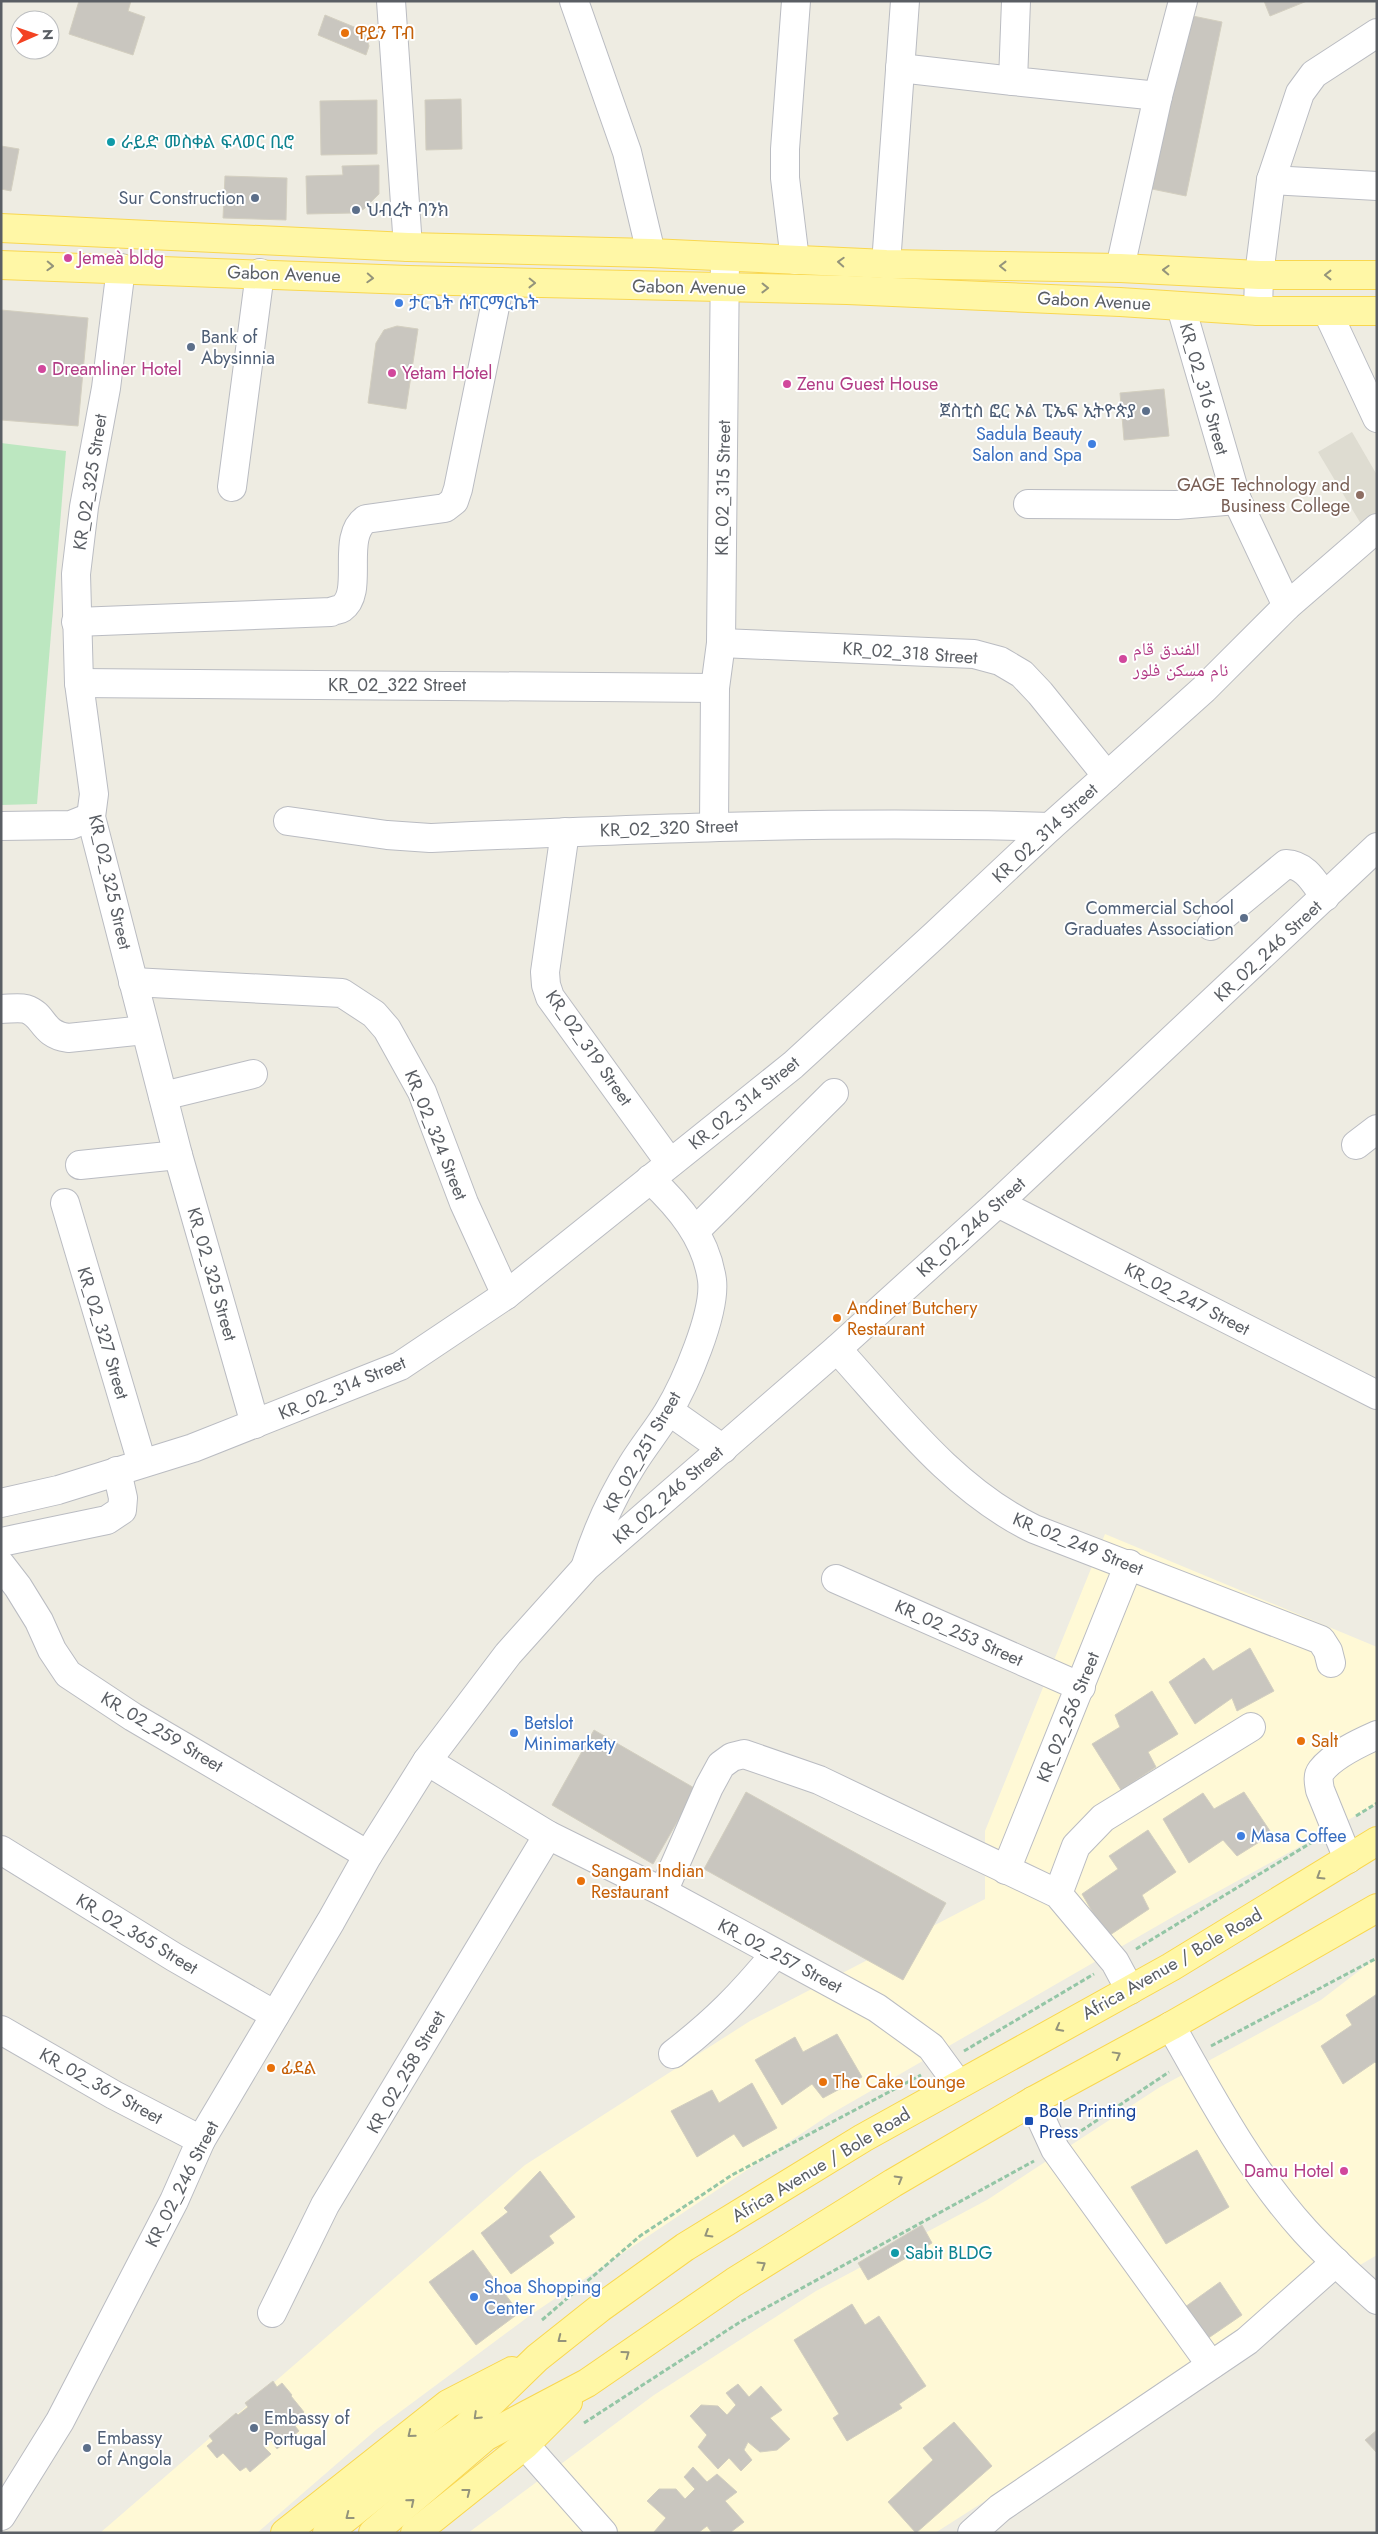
<svg xmlns="http://www.w3.org/2000/svg" width="1378" height="2534" font-family="Jost,'Noto Naskh Arabic','Noto Sans Ethiopic',sans-serif">
  <style>
    .commercial { fill: #fff9d6 }
    .education { fill: #dedcd1 }
    .green { fill: #bce7c0 }
    .building { fill: #c9c6bf; stroke: #d3cfc0 }
    .lines { fill: none; stroke-linecap: round; stroke-linejoin: round }
    .minor-casing { stroke: #babcc2; stroke-width: 30 }
    .major-casing { stroke: #f9d74f; stroke-width: 30 }
    .path { stroke: #94c6a6; stroke-width: 3; stroke-dasharray: 5 2.5; stroke-linecap: butt }
    .minor { stroke: #fff; stroke-width: 28 }
    .major { stroke: #fff7a6; stroke-width: 28 }
    .oneway { stroke: #94947b }
    .food-dot { fill: #e8710a; stroke: #fff; stroke-width: 2 }
    .culture-dot { fill: #0f9aa8; stroke: #fff; stroke-width: 2 }
    .service-dot { fill: #5c6f8a; stroke: #fff; stroke-width: 2 }
    .hotel-dot { fill: #d1479c; stroke: #fff; stroke-width: 2 }
    .shop-dot { fill: #3f7fe0; stroke: #fff; stroke-width: 2 }
    .education-dot { fill: #8d6e63; stroke: #fff; stroke-width: 2 }
    .transit-dot { fill: #1a4fb4; stroke: #fff; stroke-width: 2 }
    .labels { text-anchor: middle; dominant-baseline: central; stroke-width: 4; stroke-linejoin: round; paint-order: stroke }
    .food-label { font-size: 18px; fill: #c56008; stroke: #fff; text-anchor: start }
    .culture-label { font-size: 18px; fill: #0d838f; stroke: #fff; text-anchor: start }
    .service-label { font-size: 18px; fill: #4e5e75; stroke: #fff; text-anchor: start }
    .hotel-label { font-size: 18px; fill: #b23c85; stroke: #fff; text-anchor: start }
    .street-label { font-size: 18px; fill: #5a5e64; stroke: #fff }
    .shop-label { font-size: 18px; fill: #366cbe; stroke: #fff; text-anchor: start }
    .education-label { font-size: 18px; fill: #785e54; stroke: #fff; text-anchor: end }
    .transit-label { font-size: 18px; fill: #164399; stroke: #fff; text-anchor: start }
  </style>
  <rect width="100%" height="100%" fill="#eeece2"/>
  <g class="commercial">
    <path d="M 1105,1534 L 1377,1647 L 1377,1804 L 1190,1907 L 829,2115 L 532,2314 L 377,2429 L 257,2533 L 100,2533 L 525,2165 L 750,2021 L 985,1899 L 985,1831 Z"/>
    <path d="M 1377,1957 L 1377,2255 L 1360,2265 L 1353,2266 L 935,2533 L 468,2533 L 654,2395 L 816,2291 L 987,2200 L 1160,2087 L 1321,2000 Z"/>
  </g>
  <path class="education" d="M 1352,432 L 1377,475 L 1377,515 L 1361,524 L 1318,452 Z"/>
  <path class="green" d="M 1,443 L 66,451 L 37,804 L 1,805 Z"/>
  <g class="building">
    <path d="M 79,1 L 131,1 L 128,11 L 145,17 L 133,55 L 69,34 Z"/>
    <path d="M 1264,1 L 1307,1 L 1270,16 Z"/>
    <path d="M 325,15 L 359,29 L 366,36 L 369,46 L 366,55 L 318,35 Z"/>
    <path d="M 1188,15 L 1222,22 L 1186,196 L 1152,189 Z"/>
    <path d="M 461,99 L 462,149 L 426,150 L 425,100 Z"/>
    <path d="M 377,100 L 377,154 L 321,155 L 320,101 Z"/>
    <path d="M 1,146 L 19,149 L 11,191 L 1,189 Z"/>
    <path d="M 379,165 L 379,194 L 364,209 L 354,213 L 307,214 L 306,176 L 343,175 L 342,166 Z"/>
    <path d="M 225,176 L 287,178 L 286,220 L 223,218 Z"/>
    <path d="M 1,310 L 88,318 L 78,426 L 1,420 Z"/>
    <path d="M 397,326 L 418,329 L 406,409 L 368,403 L 376,343 L 384,330 Z"/>
    <path d="M 1164,389 L 1169,436 L 1124,440 L 1120,393 Z"/>
    <path d="M 1250,1648 L 1274,1691 L 1237,1711 L 1232,1698 L 1195,1724 L 1169,1682 L 1204,1658 L 1213,1671 Z"/>
    <path d="M 1152,1691 L 1178,1734 L 1148,1752 L 1156,1767 L 1121,1790 L 1092,1744 L 1120,1727 L 1115,1715 Z"/>
    <path d="M 594,1730 L 696,1789 L 653,1864 L 552,1805 Z"/>
    <path d="M 746,1792 L 946,1903 L 903,1980 L 704,1869 Z"/>
    <path d="M 1244,1792 L 1272,1834 L 1237,1856 L 1223,1840 L 1189,1863 L 1163,1819 L 1203,1793 L 1214,1809 Z"/>
    <path d="M 1148,1830 L 1176,1872 L 1142,1895 L 1149,1909 L 1107,1937 L 1082,1894 L 1118,1869 L 1109,1856 Z"/>
    <path d="M 1377,1994 L 1377,2064 L 1375,2062 L 1343,2084 L 1321,2046 L 1352,2025 L 1346,2015 Z"/>
    <path d="M 837,2034 L 862,2077 L 823,2098 L 812,2084 L 782,2105 L 755,2060 L 795,2037 L 803,2052 Z"/>
    <path d="M 752,2083 L 777,2128 L 743,2147 L 734,2134 L 697,2157 L 671,2111 L 712,2090 L 719,2103 Z"/>
    <path d="M 1197,2150 L 1229,2207 L 1166,2244 L 1131,2187 Z"/>
    <path d="M 540,2171 L 575,2217 L 549,2236 L 554,2243 L 511,2274 L 481,2233 L 508,2212 L 504,2208 Z"/>
    <path d="M 922,2225 L 932,2243 L 868,2280 L 858,2263 Z"/>
    <path d="M 473,2250 L 519,2313 L 476,2345 L 429,2282 Z"/>
    <path d="M 1220,2282 L 1242,2315 L 1207,2339 L 1185,2307 Z"/>
    <path d="M 852,2304 L 865,2325 L 879,2316 L 926,2386 L 899,2404 L 902,2408 L 847,2441 L 833,2418 L 839,2414 L 794,2340 Z"/>
    <path d="M 273,2381 L 277,2387 L 282,2383 L 292,2395 L 291,2396 L 304,2412 L 300,2415 L 303,2419 L 295,2426 L 299,2431 L 277,2449 L 271,2440 L 264,2447 L 271,2454 L 250,2472 L 246,2467 L 240,2471 L 223,2453 L 217,2458 L 207,2446 L 213,2441 L 209,2436 L 236,2413 L 238,2415 L 248,2407 L 245,2403 Z"/>
    <path d="M 738,2384 L 749,2397 L 761,2386 L 782,2410 L 770,2418 L 790,2439 L 777,2450 L 760,2452 L 748,2442 L 744,2450 L 752,2460 L 741,2471 L 729,2458 L 718,2469 L 698,2447 L 707,2435 L 690,2416 L 701,2405 L 718,2406 L 727,2415 L 736,2405 L 726,2393 Z"/>
    <path d="M 954,2422 L 992,2466 L 916,2533 L 888,2502 L 933,2460 L 923,2448 Z"/>
    <path d="M 1377,2430 L 1377,2453 L 1365,2440 Z"/>
    <path d="M 693,2467 L 707,2482 L 717,2474 L 737,2492 L 725,2501 L 744,2522 L 731,2532 L 712,2533 L 707,2526 L 698,2533 L 654,2532 L 666,2518 L 647,2501 L 659,2489 L 676,2489 L 685,2499 L 695,2489 L 684,2477 Z"/>
  </g>
  <g class="lines">
    <g class="minor-casing">
      <g id="minor">
        <path d="M 391,1 L 408,247"/>
        <path d="M 574,1 L 627,152 L 651,253"/>
        <path d="M 1016,1 L 1013,81 L 1158,96"/>
        <path d="M 900,68 L 1013,81"/>
        <path d="M 1271,180 L 1377,186"/>
        <path d="M 795,260 L 785,178 L 785,149 L 796,1"/>
        <path d="M 886,264 L 905,1"/>
        <path d="M 121,268 L 106,388 L 84,507 L 76,574 L 79,683 L 94,794 L 91,817 L 178,1155 L 255,1424"/>
        <path d="M 1120,268 L 1158,96 L 1183,1"/>
        <path d="M 1258,311 L 1259,275 L 1271,180 L 1300,93 L 1314,74 L 1377,33"/>
        <path d="M 1327,311 L 1377,418"/>
        <path d="M 232,487 L 260,273"/>
        <path d="M 1237,500 L 1287,606"/>
        <path d="M 1028,504 L 1177,505 L 1237,500 L 1181,307"/>
        <path d="M 76,622 L 331,612 C 334,610 339,610 342,608 C 365,592 340,537 366,519 L 445,508 L 454,501 L 458,489 L 500,282"/>
        <path d="M 721,643 L 974,654 L 1000,661 L 1022,674 L 1040,693 L 1107,776"/>
        <path d="M 79,683 L 715,688"/>
        <path d="M 288,821 L 387,835 L 430,838 C 637,829 843,820 1050,827"/>
        <path d="M 1,826 L 71,825 L 91,817"/>
        <path d="M 714,826 L 715,688 L 721,643 L 725,257"/>
        <path d="M 565,832 L 545,972 L 546,985 L 550,997 L 670,1163"/>
        <path d="M 1211,926 L 1286,864 C 1306,865 1314,882 1325,897"/>
        <path d="M 133,982 L 342,993 L 374,1014 L 387,1029 L 422,1092 L 464,1203 L 506,1295"/>
        <path d="M 1,1009 C 9,1009 18,1007 26,1009 C 45,1015 41,1034 68,1038 L 145,1030"/>
        <path d="M 163,1096 L 253,1074"/>
        <path d="M 1356,1145 L 1377,1129"/>
        <path d="M 80,1165 L 178,1155"/>
        <path d="M 65,1203 L 142,1463"/>
        <path d="M 998,1203 L 1377,1395"/>
        <path d="M 695,1231 L 834,1093"/>
        <path d="M 837,1349 C 896,1414 953,1490 1034,1529 L 1321,1640 L 1328,1651 L 1331,1663"/>
        <path d="M 669,1411 L 723,1449"/>
        <path d="M 1,1503 L 58,1490 L 193,1448 L 400,1366 L 506,1295 L 793,1065 L 936,934 L 1050,827 L 1204,689 L 1287,606 L 1377,528"/>
        <path d="M 1,1542 L 107,1520 L 122,1510 L 123,1498 L 117,1471"/>
        <path d="M 1,1565 L 18,1587 L 39,1621 L 52,1650 L 68,1674 L 133,1717 L 368,1855"/>
        <path d="M 586,1565 C 597,1530 612,1497 632,1465 C 643,1447 657,1430 668,1412 C 685,1384 716,1313 712,1280 C 706,1238 680,1207 650,1179"/>
        <path d="M 836,1579 L 1081,1687"/>
        <path d="M 427,1761 L 548,1835 L 663,1892 L 877,2008 L 931,2047 L 958,2084"/>
        <path d="M 1,1850 L 174,1957 L 275,2015"/>
        <path d="M 1348,1859 L 1320,1790 C 1319,1784 1317,1776 1321,1771 C 1333,1755 1359,1743 1377,1735"/>
        <path d="M 1006,1870 L 1129,1564"/>
        <path d="M 663,1892 L 709,1787 L 721,1765 L 732,1757 L 744,1754 L 819,1780 L 1058,1894 L 1115,1962 L 1130,1990"/>
        <path d="M 1058,1894 L 1076,1846 L 1103,1818 L 1251,1727"/>
        <path d="M 1171,2026 C 1210,2095 1251,2172 1305,2231 C 1327,2255 1352,2278 1377,2300"/>
        <path d="M 1,2030 L 114,2095 L 201,2140"/>
        <path d="M 673,2054 C 716,2021 741,1995 775,1954"/>
        <path d="M 1033,2101 L 1055,2149 L 1211,2365"/>
        <path d="M 272,2313 L 325,2205 L 548,1835"/>
        <path d="M 525,2445 L 603,2533"/>
        <path d="M 1,2516 L 60,2421 L 174,2201 L 201,2140 L 331,1921 L 368,1855 L 427,1761 L 508,1654 L 586,1567 L 837,1349 L 998,1203 L 1377,847"/>
        <path d="M 972,2533 L 1000,2508 L 1247,2341 L 1336,2262"/>
      </g>
    </g>
    <g class="major-casing">
      <g id="major">
        <path d="M 1,228 L 408,247 L 651,253 L 886,264 L 1120,268 L 1259,275 L 1377,275"/>
        <path d="M 1,265 L 408,280 L 847,290 L 1120,302 L 1258,311 L 1377,311"/>
        <path d="M 285,2533 L 448,2404 L 512,2371"/>
        <path d="M 327,2533 L 420,2459 L 465,2428 L 537,2358 L 600,2308 L 685,2247 L 863,2138 L 1171,1967 L 1377,1841"/>
        <path d="M 373,2533 L 485,2437 L 587,2383 L 734,2282 L 893,2183 L 1033,2101 L 1171,2026 L 1377,1908"/>
        <path d="M 415,2533 L 525,2445 L 568,2402"/>
      </g>
    </g>
    <g class="path">
      <path d="M 1356,1816 L 1377,1803"/>
      <path d="M 1136,1949 L 1314,1841"/>
      <path d="M 1211,2046 L 1377,1958"/>
      <path d="M 964,2051 L 1094,1974"/>
      <path d="M 1075,2135 L 1169,2072"/>
      <path d="M 542,2320 L 640,2236 L 732,2175 L 921,2075"/>
      <path d="M 584,2423 L 740,2322 L 1034,2161"/>
    </g>
    <use href="#minor" class="minor"/>
    <use href="#major" class="major"/>
  </g>
  <defs><path id="oneway-chevron" d="M-2-3.5L2.5 0L-2 3.5" fill="none" stroke-width="1.6" stroke-linecap="round" stroke-linejoin="round" transform="scale(1.25)"/></defs>
  <g class="oneway">
    <use href="#oneway-chevron" transform="translate(841 262) rotate(-177)"/>
    <use href="#oneway-chevron" transform="translate(50 266) rotate(2)"/>
    <use href="#oneway-chevron" transform="translate(1003 266) rotate(-179)"/>
    <use href="#oneway-chevron" transform="translate(1166 270) rotate(-178)"/>
    <use href="#oneway-chevron" transform="translate(1328 275) rotate(-180)"/>
    <use href="#oneway-chevron" transform="translate(370 278) rotate(3)"/>
    <use href="#oneway-chevron" transform="translate(532 283) rotate(1)"/>
    <use href="#oneway-chevron" transform="translate(765 288) rotate(1)"/>
    <use href="#oneway-chevron" transform="translate(1320 1876) rotate(148)"/>
    <use href="#oneway-chevron" transform="translate(1059 2028) rotate(152)"/>
    <use href="#oneway-chevron" transform="translate(1117 2055) rotate(-29)"/>
    <use href="#oneway-chevron" transform="translate(899 2179) rotate(-30)"/>
    <use href="#oneway-chevron" transform="translate(708 2234) rotate(149)"/>
    <use href="#oneway-chevron" transform="translate(762 2265) rotate(-32)"/>
    <use href="#oneway-chevron" transform="translate(561 2339) rotate(142)"/>
    <use href="#oneway-chevron" transform="translate(626 2354) rotate(-36)"/>
    <use href="#oneway-chevron" transform="translate(477 2416) rotate(136)"/>
    <use href="#oneway-chevron" transform="translate(411 2434) rotate(141)"/>
    <use href="#oneway-chevron" transform="translate(467 2492) rotate(-38)"/>
    <use href="#oneway-chevron" transform="translate(411 2502) rotate(-40)"/>
    <use href="#oneway-chevron" transform="translate(349 2516) rotate(142)"/>
  </g>
  <g class="food-dot">
    <circle cx="345" cy="33" r="5"/>
    <circle cx="837" cy="1318" r="5"/>
    <circle cx="1301" cy="1741" r="5"/>
    <circle cx="581" cy="1881" r="5"/>
    <circle cx="271" cy="2068" r="5"/>
    <circle cx="823" cy="2082" r="5"/>
  </g>
  <g class="culture-dot">
    <circle cx="111" cy="142" r="5"/>
    <circle cx="895" cy="2253" r="5"/>
  </g>
  <g class="service-dot">
    <circle cx="255" cy="198" r="5"/>
    <circle cx="356" cy="210" r="5"/>
    <circle cx="191" cy="347" r="5"/>
    <circle cx="1146" cy="411" r="5"/>
    <circle cx="1244" cy="918" r="5"/>
    <circle cx="254" cy="2428" r="5"/>
    <circle cx="87" cy="2448" r="5"/>
  </g>
  <g class="hotel-dot">
    <circle cx="68" cy="258" r="5"/>
    <circle cx="42" cy="369" r="5"/>
    <circle cx="392" cy="373" r="5"/>
    <circle cx="787" cy="384" r="5"/>
    <circle cx="1123" cy="659" r="5"/>
    <circle cx="1344" cy="2171" r="5"/>
  </g>
  <g class="shop-dot">
    <circle cx="399" cy="303" r="5"/>
    <circle cx="1092" cy="444" r="5"/>
    <circle cx="514" cy="1733" r="5"/>
    <circle cx="1241" cy="1836" r="5"/>
    <circle cx="474" cy="2297" r="5"/>
  </g>
  <circle class="education-dot" cx="1360" cy="495" r="5"/>
  <rect class="transit-dot" x="1024" y="2116" width="10" height="10" rx="2.5"/>
  <g class="labels">
    <g class="food-label">
      <text x="355" y="33">ዋይን ፐብ</text>
      <text x="847" y="1308">Andinet Butchery<tspan x="847" dy="21">Restaurant</tspan></text>
      <text x="1311" y="1741">Salt</text>
      <text x="591" y="1871">Sangam Indian<tspan x="591" dy="21">Restaurant</tspan></text>
      <text x="281" y="2068">ፊደል</text>
      <text x="833" y="2082">The Cake Lounge</text>
    </g>
    <g class="culture-label">
      <text x="121" y="142">ራይድ መስቀል ፍላወር ቢሮ</text>
      <text x="905" y="2253">Sabit BLDG</text>
    </g>
    <g class="service-label">
      <text x="245" y="198" text-anchor="end">Sur Construction</text>
      <text x="366" y="210">ህብረት ባንክ</text>
      <text x="201" y="337">Bank of<tspan x="201" dy="21">Abysinnia</tspan></text>
      <text x="1136" y="411" text-anchor="end">ጀስቲስ ፎር ኦል ፒኤፍ ኢትዮጵያ</text>
      <text x="1234" y="908" text-anchor="end">Commercial School<tspan x="1234" dy="21">Graduates Association</tspan></text>
      <text x="264" y="2418">Embassy of<tspan x="264" dy="21">Portugal</tspan></text>
      <text x="97" y="2438">Embassy<tspan x="97" dy="21">of Angola</tspan></text>
    </g>
    <g class="hotel-label">
      <text x="78" y="258">Jemeà bldg</text>
      <text x="52" y="369">Dreamliner Hotel</text>
      <text x="402" y="373">Yetam Hotel</text>
      <text x="797" y="384">Zenu Guest House</text>
      <text x="1133" y="649">الفندق قام<tspan x="1133" dy="21">نام مسكن فلور</tspan></text>
      <text x="1334" y="2171" text-anchor="end">Damu Hotel</text>
    </g>
    <g class="street-label">
      <text transform="translate(284 274) rotate(2)">Gabon Avenue</text>
      <text transform="translate(689 287) rotate(1)">Gabon Avenue</text>
      <text transform="translate(1094 301) rotate(3)">Gabon Avenue</text>
      <text transform="translate(1204 389) rotate(74)">KR_02_316 Street</text>
      <text transform="translate(90 482) rotate(-81)">KR_02_325 Street</text>
      <text transform="translate(723 488) rotate(-89)">KR_02_315 Street</text>
      <text transform="translate(910 653) rotate(4)">KR_02_318 Street</text>
      <text x="397" y="685">KR_02_322 Street</text>
      <text transform="translate(669 828) rotate(-2)">KR_02_320 Street</text>
      <text transform="translate(1045 833) rotate(-43)">KR_02_314 Street</text>
      <text transform="translate(110 882) rotate(77)">KR_02_325 Street</text>
      <text transform="translate(1268 951) rotate(-43)">KR_02_246 Street</text>
      <text transform="translate(589 1048) rotate(55)">KR_02_319 Street</text>
      <text transform="translate(744 1103) rotate(-39)">KR_02_314 Street</text>
      <text transform="translate(436 1135) rotate(68)">KR_02_324 Street</text>
      <text transform="translate(971 1227) rotate(-42)">KR_02_246 Street</text>
      <text transform="translate(212 1274) rotate(74)">KR_02_325 Street</text>
      <text transform="translate(1187 1299) rotate(27)">KR_02_247 Street</text>
      <text transform="translate(103 1333) rotate(73)">KR_02_327 Street</text>
      <text transform="translate(342 1388) rotate(-23)">KR_02_314 Street</text>
      <text transform="translate(642 1452) rotate(-60)">KR_02_251 Street</text>
      <text transform="translate(668 1495) rotate(-41)">KR_02_246 Street</text>
      <text transform="translate(1078 1544) rotate(22)">KR_02_249 Street</text>
      <text transform="translate(959 1633) rotate(24)">KR_02_253 Street</text>
      <text transform="translate(1068 1717) rotate(-68)">KR_02_256 Street</text>
      <text transform="translate(162 1732) rotate(31)">KR_02_259 Street</text>
      <text transform="translate(137 1934) rotate(31)">KR_02_365 Street</text>
      <text transform="translate(780 1956) rotate(28)">KR_02_257 Street</text>
      <text transform="translate(1172 1964) rotate(-30)">Africa Avenue / Bole Road</text>
      <text transform="translate(406 2072) rotate(-60)">KR_02_258 Street</text>
      <text transform="translate(101 2086) rotate(29)">KR_02_367 Street</text>
      <text transform="translate(821 2165) rotate(-31)">Africa Avenue / Bole Road</text>
      <text transform="translate(182 2184) rotate(-63)">KR_02_246 Street</text>
    </g>
    <g class="shop-label">
      <text x="409" y="303">ታርጌት ሱፐርማርኬት</text>
      <text x="1082" y="434" text-anchor="end">Sadula Beauty<tspan x="1082" dy="21">Salon and Spa</tspan></text>
      <text x="524" y="1723">Betslot<tspan x="524" dy="21">Minimarkety</tspan></text>
      <text x="1251" y="1836">Masa Coffee</text>
      <text x="484" y="2287">Shoa Shopping<tspan x="484" dy="21">Center</tspan></text>
    </g>
    <g class="education-label">
      <text x="1350" y="485">GAGE Technology and<tspan x="1350" dy="21">Business College</tspan></text>
    </g>
    <g class="transit-label">
      <text x="1039" y="2111">Bole Printing<tspan x="1039" dy="21">Press</tspan></text>
    </g>
  </g>
  <rect width="1378" height="2534" fill="none" stroke="#5a5e64" stroke-width="5"/>
  <g transform="translate(35 35) rotate(88)"><circle r="24" fill="#ffffff" stroke="#bdbfc1"/>
  <path d="M0-4L9 19L0 12L-9 19Z" fill="#f34323"/>
  <text y="-8" font-size="14" font-weight="bold" text-anchor="middle" fill="#5a5e64">N</text>
  </g>
</svg>
